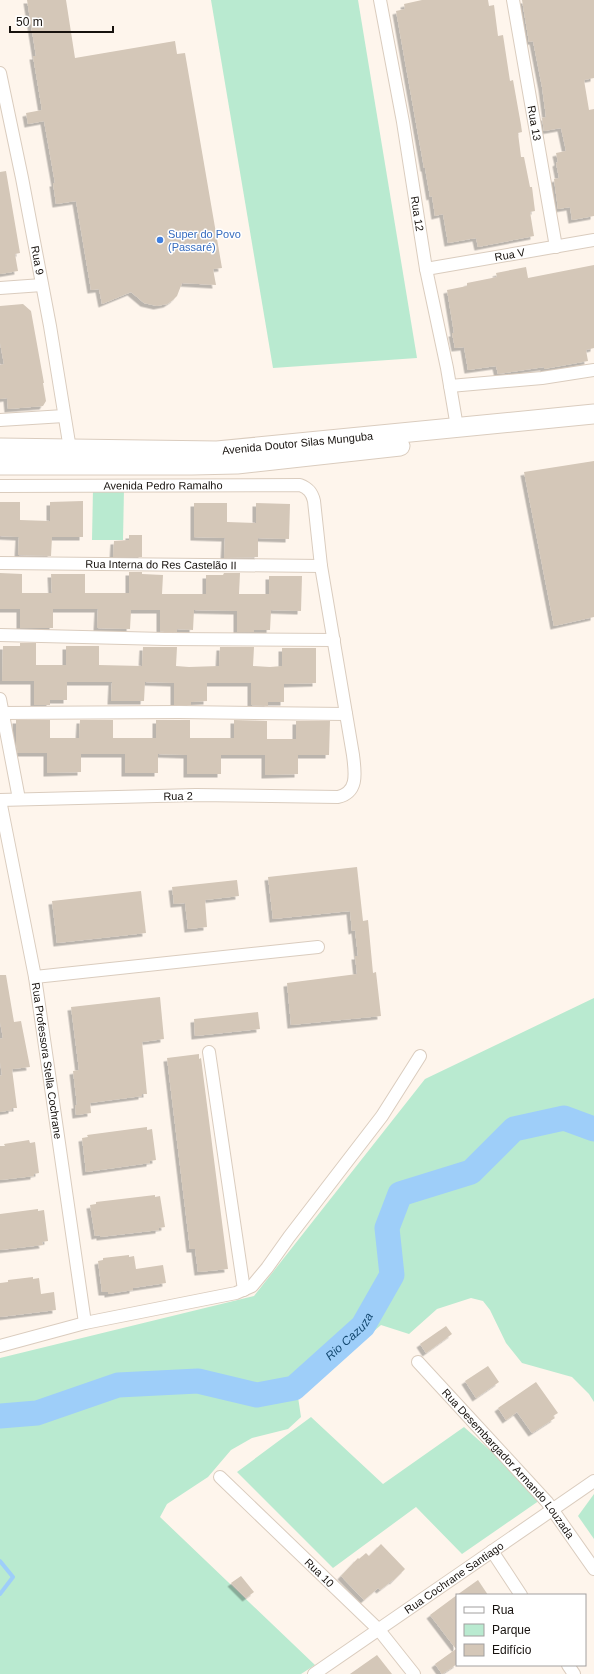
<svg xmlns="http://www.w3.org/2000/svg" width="594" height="1674" font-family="Helvetica,sans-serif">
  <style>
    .green { fill: #b9ead0 }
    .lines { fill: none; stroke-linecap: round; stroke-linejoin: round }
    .stream { stroke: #9ecef9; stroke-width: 4 }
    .river { stroke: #9ecef9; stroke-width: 25 }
    .building { fill: #d4c7b8; filter: url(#shadow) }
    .street-casing { stroke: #daccbe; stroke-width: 14 }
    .primary-casing { stroke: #daccbe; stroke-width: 21 }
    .street { stroke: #fff; stroke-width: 12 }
    .primary { stroke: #fff; stroke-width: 19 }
    .shop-dot { fill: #3f7fe0; stroke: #fff; stroke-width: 1.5 }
    .labels { text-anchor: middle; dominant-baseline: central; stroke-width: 3; stroke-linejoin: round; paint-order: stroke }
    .street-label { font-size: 11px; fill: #17120e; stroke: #fff }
    .shop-label { font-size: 11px; fill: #366cbe; stroke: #fff; text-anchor: start }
    .water-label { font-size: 12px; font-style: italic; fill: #144971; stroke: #fff }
  </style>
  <defs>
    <filter id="shadow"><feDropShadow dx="-3.5" dy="3.5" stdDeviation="0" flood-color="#0004"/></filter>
  </defs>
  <rect width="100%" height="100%" fill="#fef5ec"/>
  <g class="green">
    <path d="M 211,0 L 358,0 L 417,358 L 273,368 Z"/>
    <path d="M 93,489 L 124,489 L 123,540 L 92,540 Z"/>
    <path d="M 594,998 L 594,1402 L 589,1394 L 572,1377 L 522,1363 L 506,1343 L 490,1310 L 483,1301 L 471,1298 L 437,1309 L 409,1334 L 381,1325 L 298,1397 L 301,1417 L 288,1429 L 252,1438 L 231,1450 L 208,1477 L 167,1504 L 160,1517 L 315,1665 L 301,1674 L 0,1674 L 0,1358 L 254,1296 L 425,1079 Z"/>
    <path d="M 311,1417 L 383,1484 L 464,1427 L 543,1498 L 462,1554 L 416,1507 L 333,1568 L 237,1472 Z"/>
    <path d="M 594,1494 L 594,1539 L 578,1516 Z"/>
  </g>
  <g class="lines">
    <path class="stream" d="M 0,1561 L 13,1577 L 0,1594"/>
    <path class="river" id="s1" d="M 0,1416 L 37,1413 L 118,1385 L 198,1381 L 257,1395 L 294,1388 L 363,1326 L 392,1275 L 387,1228 L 400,1194 L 471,1172 L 514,1129 L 564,1118 L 594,1129"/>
  </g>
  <g class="building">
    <path d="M 27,0 L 66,0 L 75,58 L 175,41 L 177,54 L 185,53 L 222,268 L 213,269 L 216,285 L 182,283 L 177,296 L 173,300 L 167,304 L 157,306 L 144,303 L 131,292 L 102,304 L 99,289 L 91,290 L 76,201 L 56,204 L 53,183 L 55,183 L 44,121 L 28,124 L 26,113 L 42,110 L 33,56 L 36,56 Z"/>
    <path d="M 422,0 L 488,0 L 489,6 L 494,5 L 498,36 L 503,35 L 510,81 L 513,80 L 521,125 L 522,132 L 518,133 L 521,157 L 524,157 L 530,187 L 532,187 L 535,211 L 530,212 L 534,236 L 478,247 L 476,238 L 448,243 L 443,214 L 435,216 L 432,196 L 430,197 L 425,168 L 424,168 L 396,11 L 405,9 L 404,4 Z"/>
    <path d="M 522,0 L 594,0 L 594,78 L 584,80 L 589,110 L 594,109 L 594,216 L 572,220 L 570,207 L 558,209 L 554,179 L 559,178 L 556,163 L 558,162 L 556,153 L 566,151 L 561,128 L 544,131 L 542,118 L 546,117 L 542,87 L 533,41 L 529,42 Z"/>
    <path d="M 6,171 L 20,253 L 15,254 L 18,271 L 0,274 L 0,172 Z"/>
    <path d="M 594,265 L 594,348 L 586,350 L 588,361 L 544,369 L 544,367 L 498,374 L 496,366 L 468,370 L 464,347 L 455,348 L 452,333 L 454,333 L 447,290 L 467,286 L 467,283 L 497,277 L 496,273 L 526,267 L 528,278 Z"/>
    <path d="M 23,304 L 31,311 L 44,383 L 43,383 L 46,401 L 43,406 L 8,409 L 7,398 L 0,399 L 0,365 L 4,364 L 0,343 L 0,306 Z"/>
    <path d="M 594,461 L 594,617 L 554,626 L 524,472 Z"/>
    <path d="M 83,501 L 83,537 L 52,537 L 51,556 L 18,555 L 19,537 L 0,536 L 0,502 L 20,502 L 20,520 L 50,521 L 50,502 Z"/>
    <path d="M 194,503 L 227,503 L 227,522 L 256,523 L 256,503 L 290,504 L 289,539 L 258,538 L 258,557 L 224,558 L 225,538 L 194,537 Z"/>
    <path d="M 129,535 L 142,535 L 142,557 L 113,557 L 114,541 L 129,540 Z"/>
    <path d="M 129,572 L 142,572 L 142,574 L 163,575 L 162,594 L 206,594 L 206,575 L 223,575 L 224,573 L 240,573 L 239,594 L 269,594 L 269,576 L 302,576 L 301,611 L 271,610 L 270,630 L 254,630 L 254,632 L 237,632 L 237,611 L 194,610 L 193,630 L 177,629 L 177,632 L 165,632 L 160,631 L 160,610 L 131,610 L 130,629 L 97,628 L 98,609 L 53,609 L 53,628 L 20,628 L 20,609 L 0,609 L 0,573 L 22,574 L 22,593 L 52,593 L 51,574 L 85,574 L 85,593 L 129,593 Z"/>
    <path d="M 20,643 L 36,643 L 36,665 L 66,665 L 66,646 L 99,646 L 99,665 L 142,666 L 143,647 L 177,647 L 176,666 L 189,667 L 219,666 L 220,647 L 254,647 L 253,666 L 270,667 L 282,666 L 282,648 L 316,648 L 316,683 L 284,684 L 284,702 L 268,702 L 268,706 L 251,705 L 251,683 L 207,683 L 207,701 L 191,702 L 191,705 L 174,705 L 174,683 L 145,682 L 144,701 L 111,701 L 112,682 L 67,682 L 67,700 L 50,700 L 50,705 L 34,705 L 34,681 L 2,681 L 3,646 L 20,646 Z"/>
    <path d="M 16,720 L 50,720 L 50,738 L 79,738 L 80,720 L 113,720 L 113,738 L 156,738 L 156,720 L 190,720 L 190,738 L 234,738 L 234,720 L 267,721 L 267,739 L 296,739 L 296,721 L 330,721 L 329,755 L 298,755 L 298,774 L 265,775 L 265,755 L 221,755 L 221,774 L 187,774 L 187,755 L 158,754 L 158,773 L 125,773 L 125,754 L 81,754 L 81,772 L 47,773 L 47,753 L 18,753 L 16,744 Z"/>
    <path d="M 357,867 L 363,921 L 368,920 L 373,973 L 376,972 L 381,1016 L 291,1025 L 287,983 L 357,974 L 355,956 L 358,956 L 355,930 L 352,931 L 350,911 L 273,919 L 268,877 Z"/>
    <path d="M 237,880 L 239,896 L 205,900 L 207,927 L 188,929 L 185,903 L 174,904 L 172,887 Z"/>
    <path d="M 141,891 L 146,933 L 57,943 L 52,901 Z"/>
    <path d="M 0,975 L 6,975 L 14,1022 L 21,1021 L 30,1067 L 12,1069 L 17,1108 L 12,1108 L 12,1110 L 0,1112 L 0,1076 L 2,1075 L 0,1062 L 0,1039 L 3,1038 L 0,1022 Z"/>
    <path d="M 160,997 L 164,1039 L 142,1042 L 147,1094 L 142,1094 L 142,1096 L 90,1103 L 91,1113 L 76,1115 L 75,1105 L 77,1105 L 73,1071 L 79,1070 L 71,1007 Z"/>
    <path d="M 258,1012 L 260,1029 L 195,1036 L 194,1019 Z"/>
    <path d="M 199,1054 L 199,1059 L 201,1058 L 228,1269 L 198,1272 L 195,1249 L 190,1249 L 167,1058 Z"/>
    <path d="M 147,1127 L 147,1130 L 152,1129 L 156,1160 L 150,1161 L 150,1163 L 86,1172 L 82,1138 L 88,1137 L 87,1135 Z"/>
    <path d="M 29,1140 L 30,1143 L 35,1142 L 39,1173 L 34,1174 L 34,1176 L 0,1180 L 0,1146 L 5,1146 L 4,1144 Z"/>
    <path d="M 155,1195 L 155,1197 L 160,1196 L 165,1227 L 159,1228 L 159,1230 L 100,1237 L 100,1235 L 95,1236 L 90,1205 L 96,1204 L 96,1202 Z"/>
    <path d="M 38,1209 L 38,1211 L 44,1210 L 48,1241 L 42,1242 L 43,1245 L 0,1250 L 0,1214 Z"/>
    <path d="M 129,1255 L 129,1257 L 134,1256 L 136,1269 L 163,1265 L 166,1283 L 133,1288 L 133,1290 L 108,1294 L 108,1292 L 102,1292 L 98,1261 L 103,1260 L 103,1258 Z"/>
    <path d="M 33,1277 L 33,1279 L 39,1278 L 41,1294 L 54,1292 L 56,1310 L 0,1317 L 0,1283 L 8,1282 L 8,1280 Z"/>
    <path d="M 446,1326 L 452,1334 L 426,1353 L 420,1344 Z"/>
    <path d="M 488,1366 L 499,1382 L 476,1398 L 465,1381 Z"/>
    <path d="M 536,1382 L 558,1413 L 553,1416 L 555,1418 L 532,1433 L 517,1412 L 506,1420 L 498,1408 Z"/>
    <path d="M 381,1544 L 405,1569 L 393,1581 L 393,1580 L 380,1590 L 378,1588 L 364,1600 L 341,1576 L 358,1558 L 359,1559 L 366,1553 L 369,1556 Z"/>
    <path d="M 241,1576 L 254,1592 L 246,1598 L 231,1583 Z"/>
    <path d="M 478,1580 L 488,1595 L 457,1595 Z"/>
    <path d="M 457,1595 L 457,1664 L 442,1674 L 435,1664 L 456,1649 L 430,1615 Z"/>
    <path d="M 377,1655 L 392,1674 L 350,1674 Z"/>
  </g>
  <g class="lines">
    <g class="street-casing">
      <g id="street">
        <path id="s2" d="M 380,0 L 403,122 L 426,269 L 447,368 L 457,427"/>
        <path id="s3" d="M 513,0 L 556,247"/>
        <path id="s4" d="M 0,73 L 22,178 L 50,326 L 70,449"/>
        <path id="s5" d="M 426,269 L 594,240"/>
        <path d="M 0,288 L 42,285"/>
        <path d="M 450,386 L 542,378 L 594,370"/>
        <path d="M 0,420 L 64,416"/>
        <path id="s6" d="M 0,486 L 300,485 C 308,488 312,492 314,501 L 321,566 L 353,755 C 355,772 359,792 338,797 L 196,795 L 0,800"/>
        <path id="s7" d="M 0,563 L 321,566"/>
        <path d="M 0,635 L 165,639 L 334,640"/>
        <path d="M 0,699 L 19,799"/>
        <path d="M 2,713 L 179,712 L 346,714"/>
        <path id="s8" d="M 0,800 L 35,977 L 85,1323"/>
        <path d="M 35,977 L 318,947"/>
        <path d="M 209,1052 L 244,1290"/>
        <path d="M 0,1346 L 85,1323 L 236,1293 L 252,1286 L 267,1268 L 289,1237 L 382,1116 L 420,1056"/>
        <path id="s9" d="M 418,1362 L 547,1502 L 594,1569"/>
        <path id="s10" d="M 220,1477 L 379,1630 L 414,1674"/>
        <path d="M 492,1551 L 521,1595"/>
        <path d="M 568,1665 L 574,1674"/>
        <path id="s11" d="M 314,1674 L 594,1481"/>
      </g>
    </g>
    <g class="primary-casing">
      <g id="primary">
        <path id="s12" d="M 0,448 L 217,451 L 594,414"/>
        <path d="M 0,465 L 192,465 L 237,464 L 400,446"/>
      </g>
    </g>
    <use href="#street" class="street"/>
    <use href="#primary" class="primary"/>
  </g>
  <circle class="shop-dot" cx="160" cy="240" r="4"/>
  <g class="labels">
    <g class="street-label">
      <text stroke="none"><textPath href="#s3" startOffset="125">Rua 13</textPath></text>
      <text stroke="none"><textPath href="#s2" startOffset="217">Rua 12</textPath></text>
      <text stroke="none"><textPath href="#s5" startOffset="85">Rua V</textPath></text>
      <text stroke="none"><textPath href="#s4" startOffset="191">Rua 9</textPath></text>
      <text stroke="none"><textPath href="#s12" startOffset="298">Avenida Doutor Silas Munguba</textPath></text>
      <text stroke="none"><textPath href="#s6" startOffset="163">Avenida Pedro Ramalho</textPath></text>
      <text stroke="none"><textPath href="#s7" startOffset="161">Rua Interna do Res Castelão II</textPath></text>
      <text transform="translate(178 796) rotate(-1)">Rua 2</text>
      <text stroke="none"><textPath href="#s8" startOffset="265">Rua Professora Stella Cochrane</textPath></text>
      <text stroke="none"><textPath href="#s9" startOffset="136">Rua Desembargador Armando Louzada</textPath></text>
      <text stroke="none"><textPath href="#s10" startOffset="138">Rua 10</textPath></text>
      <text stroke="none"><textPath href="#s11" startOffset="170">Rua Cochrane Santiago</textPath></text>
    </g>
    <g class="shop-label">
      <text x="168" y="234">Super do Povo<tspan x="168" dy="13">(Passaré)</tspan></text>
    </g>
    <g class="water-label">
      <text stroke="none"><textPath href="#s1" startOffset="377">Rio Cazuza</textPath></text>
    </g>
  </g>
  <rect x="456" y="1594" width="130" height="72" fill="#ffffff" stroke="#a2a09f"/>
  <rect x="464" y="1607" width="20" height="6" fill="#ffffff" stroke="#a2a09f"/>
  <text x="492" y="1614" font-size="12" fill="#17120e">Rua</text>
  <rect x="464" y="1624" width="20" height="12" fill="#b9ead0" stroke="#a2a09f"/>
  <text x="492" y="1634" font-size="12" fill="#17120e">Parque</text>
  <rect x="464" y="1644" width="20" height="12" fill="#d4c7b8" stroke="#a2a09f"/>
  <text x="492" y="1654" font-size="12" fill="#17120e">Edifício</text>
  <path d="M10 26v6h103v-6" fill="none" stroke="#17120e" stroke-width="2"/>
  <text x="16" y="26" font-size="12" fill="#17120e" stroke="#ffffff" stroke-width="3" paint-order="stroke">50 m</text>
</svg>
